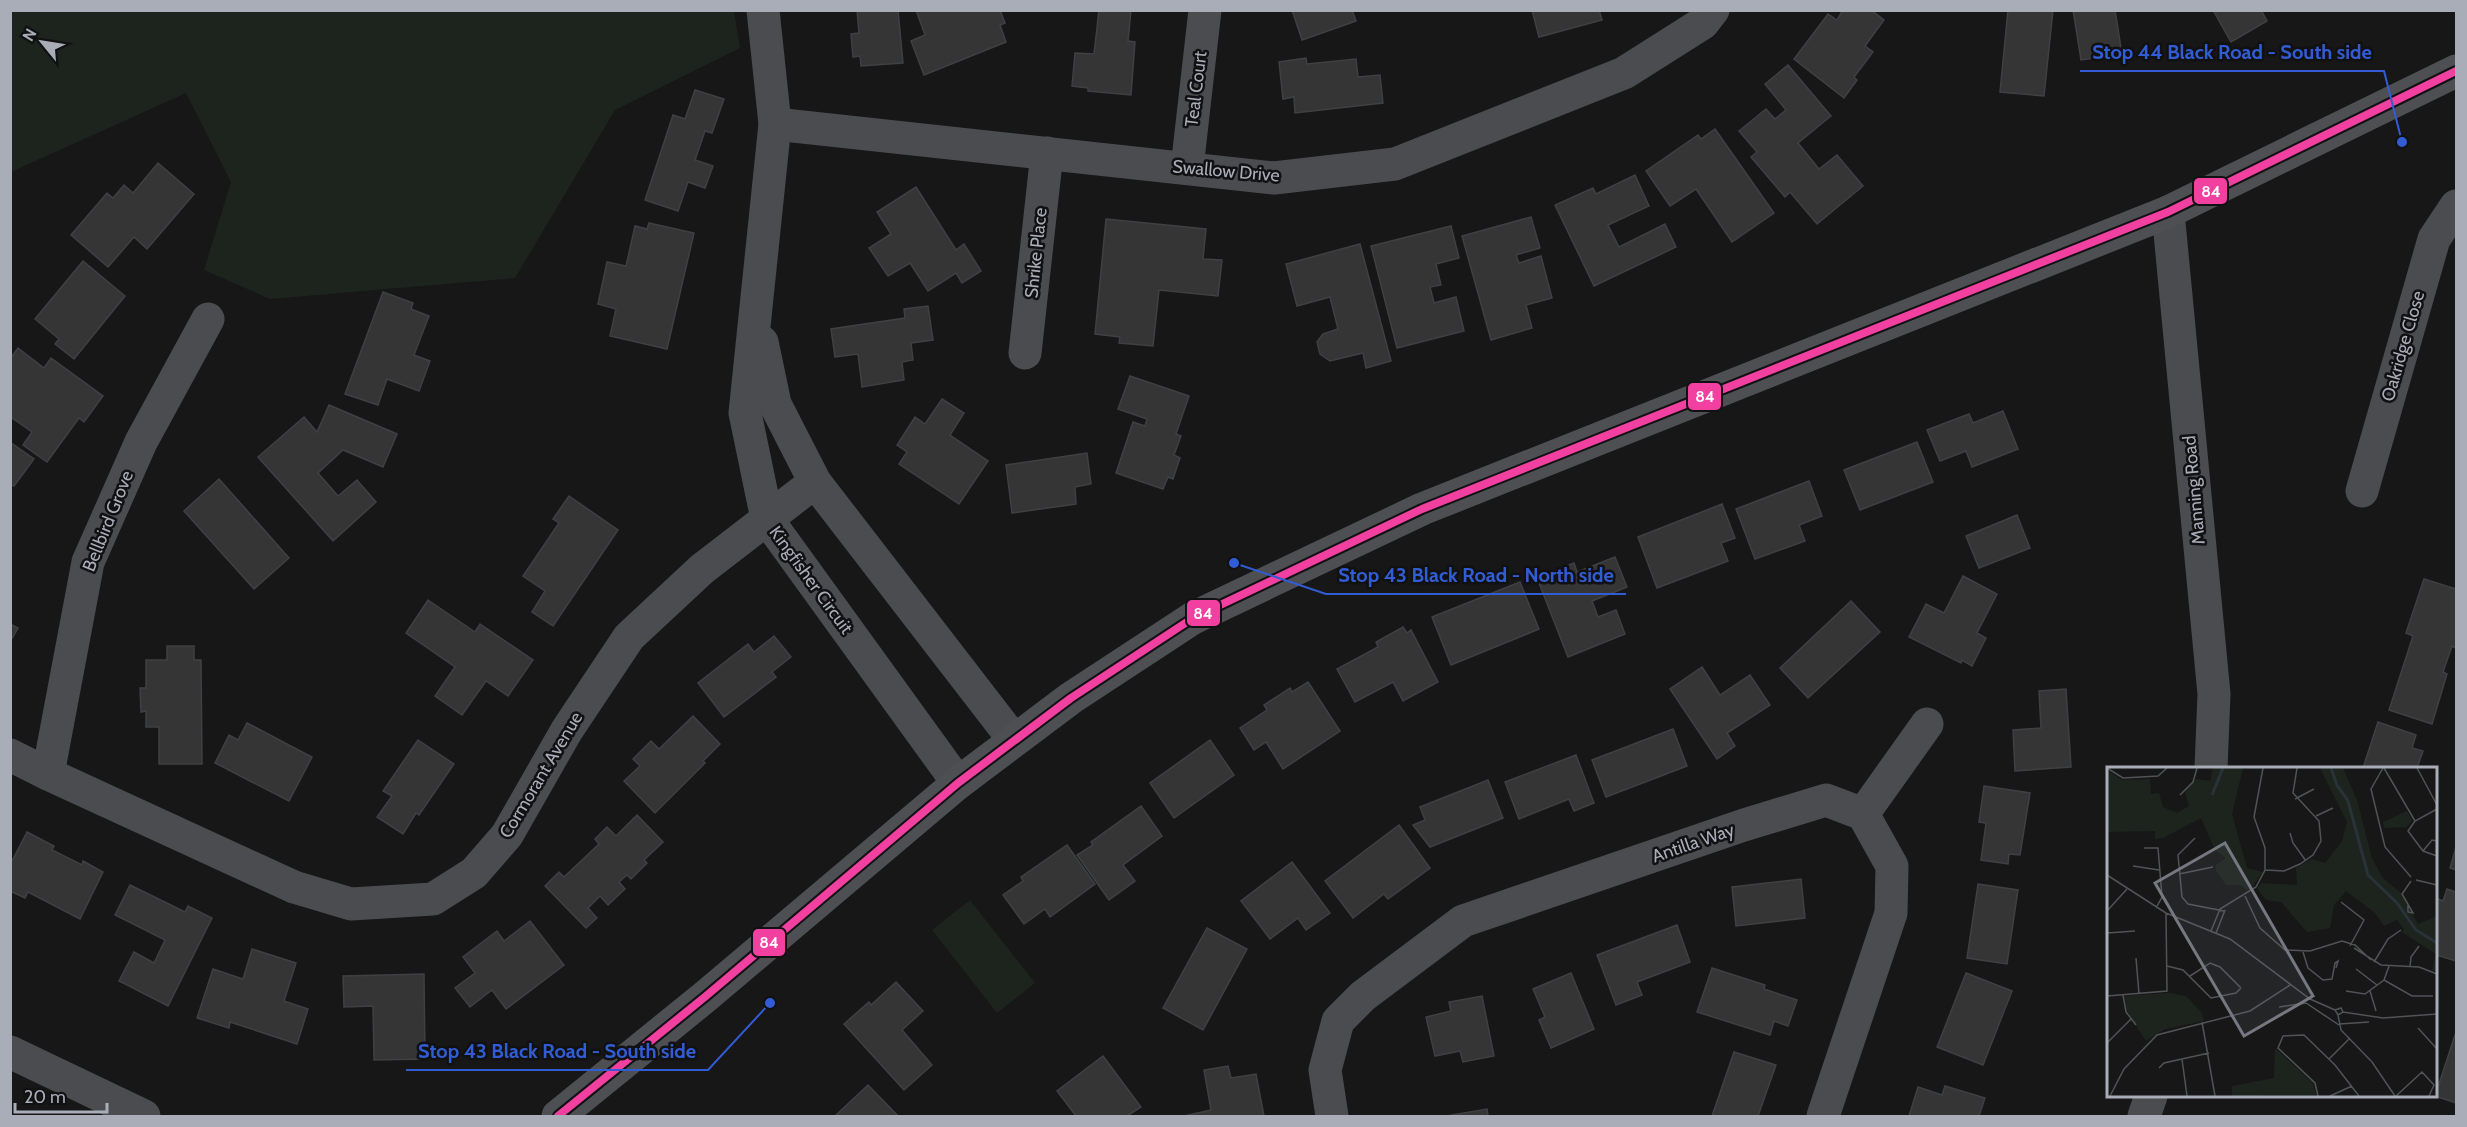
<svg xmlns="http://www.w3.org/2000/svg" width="2467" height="1127" font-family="Cabin,sans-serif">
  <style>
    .green { fill: #1d241e }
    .building { fill: #353536; stroke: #3f4043; stroke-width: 1.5 }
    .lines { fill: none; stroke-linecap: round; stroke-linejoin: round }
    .minor { stroke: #4b4c50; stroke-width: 33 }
    .major { stroke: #4d4f52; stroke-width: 33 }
    .bus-1-casing { stroke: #111113; stroke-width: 12 }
    .bus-1 { stroke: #f240a1; stroke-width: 8 }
    .labels { text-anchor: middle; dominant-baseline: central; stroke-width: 5; stroke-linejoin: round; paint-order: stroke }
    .street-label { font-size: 18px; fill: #a8adb8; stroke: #111113 }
    .inset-river { fill: none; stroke: #2a3239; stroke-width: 3 }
    .inset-road { fill: none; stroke: #515357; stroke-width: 1.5 }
    .view { fill: #757880; fill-opacity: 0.15; stroke: #757880; stroke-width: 3 }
    .inset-edge { fill: none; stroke: #a8adb8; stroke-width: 3 }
    .leader { fill: none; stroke: #325cd3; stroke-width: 2 }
    .callout-dot { fill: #325cd3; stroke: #111113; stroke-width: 2 }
    .callout-label { font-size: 20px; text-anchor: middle; font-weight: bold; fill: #325cd3; stroke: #111113; stroke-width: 5; stroke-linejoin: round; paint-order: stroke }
    .line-badge { stroke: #111113; stroke-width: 2 }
    .badge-label { font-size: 16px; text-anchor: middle; font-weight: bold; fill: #fff }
  </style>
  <rect width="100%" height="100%" fill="#171717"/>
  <g class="green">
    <path d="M 10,11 L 734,11 L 740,48 L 615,110 L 515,278 L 270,299 L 204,270 L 231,182 L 186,93 L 11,172 Z"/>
    <path d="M 970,900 L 1035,983 L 997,1013 L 932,930 Z"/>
  </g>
  <g class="building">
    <path d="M 857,10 L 898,10 L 903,63 L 861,66 L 860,56 L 853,57 L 851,34 L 859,33 Z"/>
    <path d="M 916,10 L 1000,10 L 1005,23 L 1000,25 L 1006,42 L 924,75 L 911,41 L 925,35 Z"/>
    <path d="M 1099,10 L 1131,10 L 1128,41 L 1135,42 L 1131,95 L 1088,91 L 1088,88 L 1072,86 L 1075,53 L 1094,54 Z"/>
    <path d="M 1292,10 L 1352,10 L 1356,21 L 1302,40 Z"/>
    <path d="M 1532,10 L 1599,10 L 1602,20 L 1539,37 Z"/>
    <path d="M 1843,10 L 1871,10 L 1884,20 L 1865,46 L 1873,52 L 1854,77 L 1857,80 L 1844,98 L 1794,59 L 1828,14 L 1837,20 Z"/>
    <path d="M 2008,10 L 2053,10 L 2044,96 L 2000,92 Z"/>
    <path d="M 2073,10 L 2115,10 L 2122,54 L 2081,60 Z"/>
    <path d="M 2213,10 L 2261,10 L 2267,21 L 2231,42 Z"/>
    <path d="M 1306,58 L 1307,64 L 1356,59 L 1358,77 L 1380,75 L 1383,103 L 1295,113 L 1294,97 L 1283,99 L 1279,62 Z"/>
    <path d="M 1788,65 L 1831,116 L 1798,143 L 1819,169 L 1837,155 L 1863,186 L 1817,224 L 1790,192 L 1785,197 L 1751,157 L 1757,152 L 1739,131 L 1766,109 L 1775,119 L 1786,110 L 1765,84 Z"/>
    <path d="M 695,90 L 724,99 L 712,133 L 705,131 L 695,160 L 713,166 L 705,188 L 688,182 L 678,211 L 645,200 L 673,115 L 685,119 Z"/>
    <path d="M 1715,129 L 1774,213 L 1732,242 L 1696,189 L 1670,206 L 1646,171 L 1698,135 L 1701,139 Z"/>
    <path d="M 158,163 L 194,194 L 147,249 L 134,237 L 108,267 L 71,235 L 107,193 L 113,198 L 124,185 L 133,193 Z"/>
    <path d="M 1635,175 L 1649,206 L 1608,225 L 1619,247 L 1665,224 L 1676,247 L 1594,286 L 1555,205 L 1593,188 L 1596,194 Z"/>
    <path d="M 916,187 L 956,250 L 964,244 L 981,271 L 962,283 L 956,273 L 928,291 L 910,263 L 888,276 L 869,248 L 891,234 L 877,212 Z"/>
    <path d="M 1531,217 L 1540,248 L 1516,255 L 1519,263 L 1541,256 L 1552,298 L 1526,305 L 1532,328 L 1491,340 L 1462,236 Z"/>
    <path d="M 1106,219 L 1206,229 L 1203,259 L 1222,260 L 1218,296 L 1159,290 L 1153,346 L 1119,343 L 1120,337 L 1095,334 Z"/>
    <path d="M 649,223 L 694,233 L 667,349 L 610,336 L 616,309 L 598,304 L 607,262 L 626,266 L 635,226 L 647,229 Z"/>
    <path d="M 1451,226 L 1459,258 L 1436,264 L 1441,285 L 1430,287 L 1434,303 L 1456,297 L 1464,331 L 1397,348 L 1371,246 Z"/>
    <path d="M 1360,244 L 1391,361 L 1366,368 L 1363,353 L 1330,361 L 1320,354 L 1317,342 L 1323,334 L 1338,329 L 1330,297 L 1297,306 L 1286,264 Z"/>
    <path d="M 83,261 L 125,296 L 74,359 L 55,344 L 59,339 L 35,319 Z"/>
    <path d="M 383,292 L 413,303 L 411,309 L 429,316 L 414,355 L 430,361 L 419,391 L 387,379 L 378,405 L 345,394 Z"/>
    <path d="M 928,306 L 933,340 L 911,343 L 913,360 L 902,362 L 904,380 L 862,387 L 858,354 L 835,357 L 831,329 L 905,318 L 904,309 Z"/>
    <path d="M 18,348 L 44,368 L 51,358 L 103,396 L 84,422 L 79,418 L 47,462 L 23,445 L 32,432 L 12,418 L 10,421 L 10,359 Z"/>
    <path d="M 1130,376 L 1189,396 L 1176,434 L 1181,436 L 1174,455 L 1180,458 L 1173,479 L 1168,477 L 1163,489 L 1116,473 L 1133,422 L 1145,426 L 1147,419 L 1118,409 Z"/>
    <path d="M 942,399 L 964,413 L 950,435 L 988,461 L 959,504 L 899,464 L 907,452 L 897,445 L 915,417 L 925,424 Z"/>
    <path d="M 329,405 L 397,434 L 383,467 L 343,450 L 318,473 L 338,496 L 357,480 L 376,502 L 333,541 L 258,457 L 304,417 L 317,432 Z"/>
    <path d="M 2003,411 L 2018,449 L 1972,467 L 1966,451 L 1940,461 L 1927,430 L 1969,414 L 1973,423 Z"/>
    <path d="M 10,442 L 34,459 L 14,486 L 10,484 Z"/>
    <path d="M 1917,442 L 1933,482 L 1860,510 L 1844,470 Z"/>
    <path d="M 1087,453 L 1091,484 L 1075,487 L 1076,504 L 1012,513 L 1006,465 Z"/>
    <path d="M 219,479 L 289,558 L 254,589 L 184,511 Z"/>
    <path d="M 1809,481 L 1822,516 L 1799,525 L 1805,541 L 1755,559 L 1736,509 Z"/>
    <path d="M 569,496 L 618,530 L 553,626 L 532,612 L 545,591 L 523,576 L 559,523 L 553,519 Z"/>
    <path d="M 1722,504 L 1735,538 L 1721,543 L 1728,561 L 1657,588 L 1638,537 Z"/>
    <path d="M 2017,515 L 2030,548 L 1979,568 L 1966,536 Z"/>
    <path d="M 1615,557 L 1627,587 L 1592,601 L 1598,617 L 1616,610 L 1625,634 L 1568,657 L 1537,578 L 1574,563 L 1577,572 Z"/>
    <path d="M 1963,576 L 1997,594 L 1977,633 L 1986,638 L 1972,666 L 1962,660 L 1961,663 L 1909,637 L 1926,604 L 1944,613 Z"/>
    <path d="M 2424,579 L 2456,589 L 2456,648 L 2452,646 L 2443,672 L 2447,674 L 2432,724 L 2389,710 L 2413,636 L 2406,633 Z"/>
    <path d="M 1520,582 L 1539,629 L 1451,665 L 1432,617 Z"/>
    <path d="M 428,600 L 475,632 L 480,624 L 533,660 L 508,696 L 486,681 L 462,715 L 435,696 L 455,667 L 406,633 Z"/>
    <path d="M 1851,601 L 1880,632 L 1808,698 L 1780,668 Z"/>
    <path d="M 10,624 L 18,628 L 10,642 Z"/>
    <path d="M 1403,627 L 1407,633 L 1411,630 L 1438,682 L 1403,701 L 1393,682 L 1355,702 L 1337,669 L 1378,647 L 1376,642 Z"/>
    <path d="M 774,636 L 791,657 L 772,672 L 776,677 L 724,717 L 698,683 L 748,644 L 754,652 Z"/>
    <path d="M 167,646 L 194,646 L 194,660 L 201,660 L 202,764 L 159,764 L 159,727 L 146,727 L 146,711 L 141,712 L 140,688 L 146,688 L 146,660 L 167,660 Z"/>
    <path d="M 1702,667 L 1720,695 L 1750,675 L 1770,705 L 1727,733 L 1735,746 L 1717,759 L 1670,689 Z"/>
    <path d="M 1308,682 L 1340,731 L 1283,769 L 1266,742 L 1254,750 L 1240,728 L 1267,710 L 1264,705 L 1290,688 L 1292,692 Z"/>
    <path d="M 2066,689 L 2071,767 L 2015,771 L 2013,730 L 2041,728 L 2039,691 Z"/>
    <path d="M 693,716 L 720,744 L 703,761 L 705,763 L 655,813 L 624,781 L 640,766 L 633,759 L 651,741 L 659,749 Z"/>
    <path d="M 2378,722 L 2416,735 L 2412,748 L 2423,751 L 2417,768 L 2363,768 Z"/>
    <path d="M 247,723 L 312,757 L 289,801 L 215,763 L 229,735 L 238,740 Z"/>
    <path d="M 1673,729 L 1687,766 L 1606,797 L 1592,760 Z"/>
    <path d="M 418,740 L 454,764 L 419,815 L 416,813 L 403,834 L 377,817 L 392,796 L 383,791 Z"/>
    <path d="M 1210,740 L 1234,775 L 1174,818 L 1150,783 Z"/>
    <path d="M 1576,755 L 1594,803 L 1574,811 L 1569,799 L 1519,819 L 1505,782 Z"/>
    <path d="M 1488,780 L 1503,818 L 1430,847 L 1413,825 L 1425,820 L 1420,807 Z"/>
    <path d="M 1984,786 L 2030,793 L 2020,855 L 2009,854 L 2008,864 L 1981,860 L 1986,823 L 1979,822 Z"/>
    <path d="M 1141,806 L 1162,836 L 1123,865 L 1135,881 L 1109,900 L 1077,855 L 1093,845 L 1091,842 Z"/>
    <path d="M 637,815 L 663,842 L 644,860 L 647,863 L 631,879 L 627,875 L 619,882 L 625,889 L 608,905 L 600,896 L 588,908 L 597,918 L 586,928 L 545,886 L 559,872 L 564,877 L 599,844 L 595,839 L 607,827 L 616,836 Z"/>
    <path d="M 1399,825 L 1430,868 L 1388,899 L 1384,894 L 1353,918 L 1325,881 Z"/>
    <path d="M 27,832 L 54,846 L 52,850 L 82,865 L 83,861 L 103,872 L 80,919 L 28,892 L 25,898 L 10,891 L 10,865 Z"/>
    <path d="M 1067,845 L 1095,884 L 1050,917 L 1045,909 L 1024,924 L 1003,895 L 1023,881 L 1021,877 Z"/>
    <path d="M 2456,847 L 2456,870 L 2450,868 Z"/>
    <path d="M 1292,862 L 1330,913 L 1306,930 L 1298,918 L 1270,939 L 1241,901 Z"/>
    <path d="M 1801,879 L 1805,918 L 1736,926 L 1732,887 Z"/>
    <path d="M 1978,884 L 2018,890 L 2007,964 L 1967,958 Z"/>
    <path d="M 130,885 L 185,912 L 188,906 L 212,918 L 168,1006 L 119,981 L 134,952 L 154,963 L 165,940 L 115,915 Z"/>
    <path d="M 2447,889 L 2456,892 L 2456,961 L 2436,955 L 2436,898 L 2443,901 Z"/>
    <path d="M 530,921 L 564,965 L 506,1009 L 492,990 L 470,1007 L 455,988 L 475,973 L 463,957 L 497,931 L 504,941 Z"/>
    <path d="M 1677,925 L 1690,962 L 1637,982 L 1642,995 L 1616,1005 L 1597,955 Z"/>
    <path d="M 1207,928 L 1247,949 L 1203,1030 L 1163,1008 Z"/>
    <path d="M 252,949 L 296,963 L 284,1001 L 308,1009 L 297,1044 L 230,1022 L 229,1028 L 197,1018 L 213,969 L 243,979 Z"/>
    <path d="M 1712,968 L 1765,985 L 1764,989 L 1797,1000 L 1788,1026 L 1774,1021 L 1770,1035 L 1697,1012 Z"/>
    <path d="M 1571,973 L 1594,1029 L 1551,1048 L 1539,1020 L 1545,1017 L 1533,989 Z"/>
    <path d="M 1966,973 L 2012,991 L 1983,1065 L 1937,1047 Z"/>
    <path d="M 424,974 L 425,1059 L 374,1060 L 373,1006 L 344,1007 L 343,976 Z"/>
    <path d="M 896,982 L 923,1011 L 902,1030 L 932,1065 L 904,1090 L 844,1024 L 869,1002 L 871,1005 Z"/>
    <path d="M 1482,996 L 1494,1056 L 1463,1062 L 1460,1051 L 1435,1056 L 1426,1017 L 1451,1011 L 1449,1002 Z"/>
    <path d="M 2456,1032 L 2456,1103 L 2435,1096 Z"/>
    <path d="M 1734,1052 L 1776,1065 L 1758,1116 L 1712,1116 Z"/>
    <path d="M 1103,1056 L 1141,1107 L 1127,1116 L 1076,1116 L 1057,1091 Z"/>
    <path d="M 1228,1066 L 1231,1078 L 1256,1074 L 1264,1116 L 1184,1116 L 1211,1110 L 1204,1070 Z"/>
    <path d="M 868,1085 L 898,1116 L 835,1116 Z"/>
    <path d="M 1945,1086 L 1985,1098 L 1979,1116 L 1909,1116 L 1918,1087 L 1942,1095 Z"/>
    <path d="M 1487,1109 L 1488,1116 L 1446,1116 Z"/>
  </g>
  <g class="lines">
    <g class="minor">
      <path d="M 763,10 L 775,124 L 745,413 L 767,519 L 958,783"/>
      <path d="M 775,124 L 1274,178 L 1395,164 L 1624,73 L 1703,23 L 1713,10"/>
      <path d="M 1187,168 L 1205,10"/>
      <path d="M 2168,212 L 2214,694 L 2211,768"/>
      <path d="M 762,342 L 775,404 L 815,482 L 1014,740"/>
      <path d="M 1025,353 L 1047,153"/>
      <path d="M 2362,491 L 2434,239 L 2456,206"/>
      <path d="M 10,755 L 48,774 L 294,887 L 351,904 L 433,899 L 474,873 L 507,835 L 567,730 L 629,637 L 702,569 L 815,482"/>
      <path d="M 48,774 L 88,562 L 141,442 L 208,319"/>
      <path d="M 1863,814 L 1927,724"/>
      <path d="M 10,1052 L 144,1116"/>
      <path d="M 1332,1116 L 1325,1070 L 1338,1021 L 1363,996 L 1463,921 L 1744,825 L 1826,800 L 1863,814 L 1892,866 L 1891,913 L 1823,1116"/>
      <path d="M 2144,1116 L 2151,1096"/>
    </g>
    <path class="major" d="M 558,1116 L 706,996 L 958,783 L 1071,698 L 1193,618 L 1422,509 L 2168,212 L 2456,71"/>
    <g class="bus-1-casing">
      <path id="bus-1" d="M 558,1116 L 706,996 L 958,783 L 1071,698 L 1193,618 L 1422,509 L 2168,212 L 2456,71"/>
    </g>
    <use href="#bus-1" class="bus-1"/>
  </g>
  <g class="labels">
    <g class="street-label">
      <text transform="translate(1196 89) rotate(-83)">Teal Court</text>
      <text transform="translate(1226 171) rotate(5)">Swallow Drive</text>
      <text transform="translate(1036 253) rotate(-84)">Shrike Place</text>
      <text transform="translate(2403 346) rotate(-74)">Oakridge Close</text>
      <text transform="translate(2194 490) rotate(-95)">Manning Road</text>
      <text transform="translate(108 521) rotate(-68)">Bellbird Grove</text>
      <text transform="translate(811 580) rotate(54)">Kingfisher Circuit</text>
      <text transform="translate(541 775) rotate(-59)">Cormorant Avenue</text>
      <text transform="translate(1693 843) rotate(-19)">Antilla Way</text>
    </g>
  </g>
  <g transform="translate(2107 767)">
    <rect width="330" height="330" fill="#171717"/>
    <path d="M 106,1 L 136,1 L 125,47 L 140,101 L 156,105 L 142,124 L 133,118 L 119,118 L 109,104 L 109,98 L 119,91 L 108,83 L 94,51 L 56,71 L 48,72 L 48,64 L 0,65 L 0,3 L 15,13 L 43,12 L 44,27 L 52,26 L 56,40 L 70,46 L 82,39 L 78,25 L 89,12 L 103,14 ZM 213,1 L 236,1 L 250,33 L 265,91 L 276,111 L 294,126 L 311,157 L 330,149 L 330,205 L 325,203 L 329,187 L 295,165 L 297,162 L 290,153 L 277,159 L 268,146 L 239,124 L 227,138 L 223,161 L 200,165 L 174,135 L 159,133 L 150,121 L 155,116 L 190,118 L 189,101 L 205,92 L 218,96 L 235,74 L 240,55 ZM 300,44 L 305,53 L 300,60 L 277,61 L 276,55 ZM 62,226 L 79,229 L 95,246 L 97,254 L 58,262 L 39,274 L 19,243 L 18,229 ZM 168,281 L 206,316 L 209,328 L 125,329 L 125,319 L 167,311 Z" fill="#1d241e"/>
    <path class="inset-river" d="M 224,1 L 230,18 L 241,34 L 261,108 L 290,136 L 309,163 L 330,176M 105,28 L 116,1"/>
    <path class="inset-road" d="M 0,1 L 16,11 L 51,9 L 60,1M 276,1 L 264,22 L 278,80 L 304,110M 277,1 L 308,54M 310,1 L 330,38M 73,28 L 86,15 L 90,1M 188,32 L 207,22M 330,42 L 308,54 L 301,64 L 316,84 L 330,89M 209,49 L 226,41M 183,66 L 186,76 L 199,94M 88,71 L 71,88 L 75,130 L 81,137 L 117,144M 37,81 L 51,81 L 55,130 L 49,141M 316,84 L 325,73 L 330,74M 26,99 L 52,103M 158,103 L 177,104 L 193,97 L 206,88 L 214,74 L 212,54 L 186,26 L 190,1M 72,107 L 106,100M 0,108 L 59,146 L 123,172 L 203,232 L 228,243M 309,113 L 330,118M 138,129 L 153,161 L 178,183 L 203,184 L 235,174 L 248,178 L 264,193M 234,135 L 257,153 L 243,179M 301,138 L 301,145 L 306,146 L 295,127 L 304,114M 0,144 L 20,122M 104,164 L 113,142 L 149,120 L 158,103 L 158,81 L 147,50 L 156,1M 0,166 L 28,164M 109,166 L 118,143M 247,181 L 274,198 L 312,200 L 330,207M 196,185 L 201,201 L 216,213 L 225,212 L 228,196 L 231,194 L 229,201M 29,191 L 32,227M 267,195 L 281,172 L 294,163M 60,199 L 76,203 L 104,231 L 129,226 L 134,221M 303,200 L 304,190 L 312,179M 249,202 L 270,218M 83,209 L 103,196 L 113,200 L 134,221M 277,213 L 305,229 L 326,229M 239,224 L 258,227 L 277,213 L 282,199M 263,224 L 269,244M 16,228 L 19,245 L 29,258M 0,229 L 60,224 L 59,146M 172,240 L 199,236 L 232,258M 236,245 L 234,241 L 228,243 L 231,248 L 236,245 L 276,251 L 330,247M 231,248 L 234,263 L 265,295 L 288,329M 95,255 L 108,329M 232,257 L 262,255M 311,261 L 330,282M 0,276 L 24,252M 75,292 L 80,329M 222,292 L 243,271M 52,301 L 57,296 L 102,286M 3,329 L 17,302 L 50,268 L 143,244 L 183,218M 211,329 L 208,316 L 171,281 L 176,269 L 197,268 L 228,298 L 252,329M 223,329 L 245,319M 289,329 L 315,305 L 327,318 L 322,329"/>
    <path class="view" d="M 118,76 L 206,229 L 137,269 L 48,116 Z"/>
    <rect width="330" height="330" class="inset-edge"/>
  </g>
  <path class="leader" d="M2402 142L2384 71H2080M1234 563L1326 594H1626M770 1003L708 1070H406"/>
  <g class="callout-dot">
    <circle cx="2402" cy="142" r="6"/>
    <circle cx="1234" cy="563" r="6"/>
    <circle cx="770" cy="1003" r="6"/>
  </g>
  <g class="callout-label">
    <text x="2232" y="59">Stop 44 Black Road - South side</text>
    <text x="1476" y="582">Stop 43 Black Road - North side</text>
    <text x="557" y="1058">Stop 43 Black Road - South side</text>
  </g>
  <g class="line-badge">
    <rect x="2193" y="177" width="35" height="28" rx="6" fill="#f240a1"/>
    <rect x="1687" y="382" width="35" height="29" rx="6" fill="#f240a1"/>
    <rect x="1186" y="599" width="35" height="28" rx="6" fill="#f240a1"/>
    <rect x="752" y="928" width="34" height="29" rx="6" fill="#f240a1"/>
  </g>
  <g class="badge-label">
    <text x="2211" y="197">84</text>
    <text x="1705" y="402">84</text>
    <text x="1203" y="619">84</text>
    <text x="769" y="948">84</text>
  </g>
  <rect width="2467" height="1127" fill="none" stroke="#a8adb8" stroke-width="24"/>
  <g transform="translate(42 42) rotate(300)" stroke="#111113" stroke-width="4.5" paint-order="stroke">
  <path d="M0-4.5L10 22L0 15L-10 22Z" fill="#a8adb8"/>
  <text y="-9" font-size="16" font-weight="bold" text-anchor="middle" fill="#a8adb8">N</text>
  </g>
  <path d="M15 1103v9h92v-9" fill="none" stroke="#a8adb8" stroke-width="3"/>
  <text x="24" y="1103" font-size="18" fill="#a8adb8" stroke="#111113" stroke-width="4.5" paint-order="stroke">20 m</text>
</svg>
